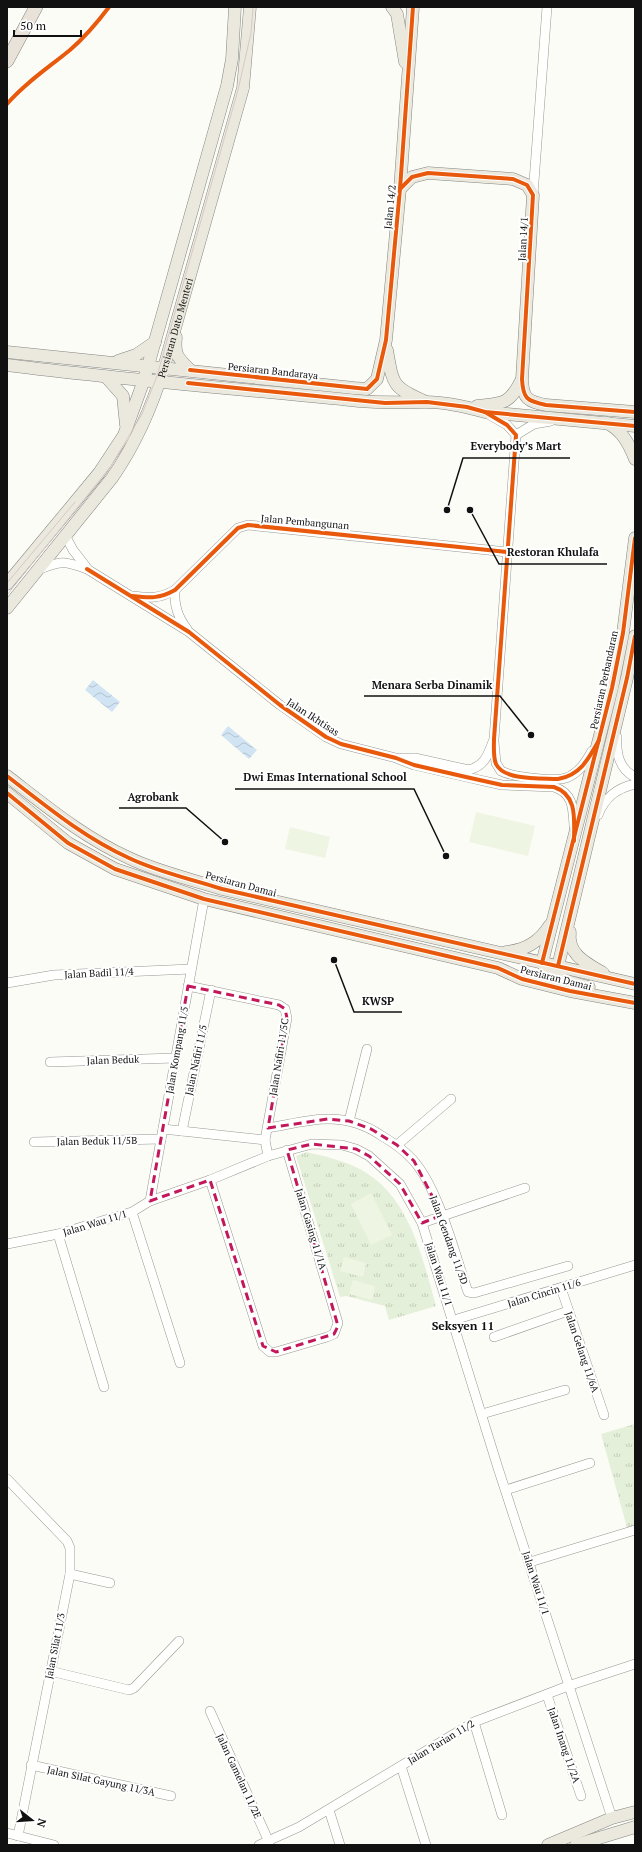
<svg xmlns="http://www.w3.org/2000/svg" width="642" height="1852" font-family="'PT Serif',serif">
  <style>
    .park { fill: url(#park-tufts) }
    .pitch { fill: #eef5e3 }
    .water { fill: url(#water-waves) }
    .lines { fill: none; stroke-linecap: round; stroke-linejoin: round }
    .minor-casing { stroke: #979795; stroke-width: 10 }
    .major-casing { stroke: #848482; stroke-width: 13 }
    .highway-casing { stroke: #848482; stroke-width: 14 }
    .minor { stroke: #fffffe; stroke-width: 9 }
    .major { stroke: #ebe9dd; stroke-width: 12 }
    .highway { stroke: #e8e2d8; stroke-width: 13 }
    .tram { stroke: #d7c8c7; stroke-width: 1 }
    .cycleway-casing { stroke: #fff; stroke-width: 6 }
    .cycleway { stroke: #e8590c; stroke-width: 4 }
    .marked { fill: none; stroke: #c2185b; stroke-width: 3; stroke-dasharray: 8 5; stroke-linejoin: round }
    .labels { text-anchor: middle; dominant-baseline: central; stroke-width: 4; stroke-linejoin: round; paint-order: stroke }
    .street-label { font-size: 10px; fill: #111; stroke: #fff }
    .quarter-label { font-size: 12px; font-weight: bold; fill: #111; stroke: #fff }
    .leader { fill: none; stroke: #111; stroke-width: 1.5 }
    .callout-dot { fill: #111; stroke: #fff; stroke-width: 1.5 }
    .callout-label { font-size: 11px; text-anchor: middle; font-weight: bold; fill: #111; stroke: #fff; stroke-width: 4; stroke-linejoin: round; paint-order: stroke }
  </style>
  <defs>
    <pattern id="park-tufts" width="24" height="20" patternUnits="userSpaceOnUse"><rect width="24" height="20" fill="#e4f0d9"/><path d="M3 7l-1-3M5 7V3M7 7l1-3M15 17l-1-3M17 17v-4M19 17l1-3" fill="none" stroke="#c3cdb9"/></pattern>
    <pattern id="water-waves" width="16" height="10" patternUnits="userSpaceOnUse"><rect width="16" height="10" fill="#d1e4f3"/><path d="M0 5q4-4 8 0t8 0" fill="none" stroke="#b2c3cf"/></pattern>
  </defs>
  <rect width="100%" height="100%" fill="#fcfcf7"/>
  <g class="park">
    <path d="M 307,1152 C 327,1157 351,1162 368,1174 C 411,1202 423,1260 436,1306 L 389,1320 L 385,1306 L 346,1296 L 340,1297 L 296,1156 Z"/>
    <path d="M 635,1424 L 635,1529 L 628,1531 L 601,1434 Z"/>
  </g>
  <g class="pitch">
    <path d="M 476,812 L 535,826 L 528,856 L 469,842 Z"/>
    <path d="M 290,827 L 330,837 L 325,858 L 285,849 Z"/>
    <path d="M 371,1193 L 392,1235 L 371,1245 L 351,1204 Z"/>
    <path d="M 344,1257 L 366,1263 L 363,1277 L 340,1271 Z"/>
    <path d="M 353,1280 L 375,1286 L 372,1300 L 349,1294 Z"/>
  </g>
  <g class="water">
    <path d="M 93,680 L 120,702 L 112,712 L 85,690 Z"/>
    <path d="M 228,726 L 257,750 L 249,759 L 221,735 Z"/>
  </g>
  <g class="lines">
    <g class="minor-casing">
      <g id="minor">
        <path d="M 533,195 L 547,7"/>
        <path d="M 516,435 L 534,424 L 551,421"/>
        <path d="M 65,535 L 73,550 L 87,568"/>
        <path d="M 38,570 C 61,560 65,561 87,569 L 189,632 L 280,705 L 326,737 L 341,744 L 396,758 L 414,765 L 466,777 L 502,785 L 554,787 C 573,793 573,808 574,826"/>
        <path d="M 175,590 C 174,606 178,617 187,629"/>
        <path d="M 132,596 C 150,598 159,599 175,590 L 238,528 L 248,525 L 507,552"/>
        <path d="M 617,737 C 616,754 619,769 635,777"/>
        <path d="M 494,742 L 496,763 L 501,771 C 513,777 553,782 566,778 C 579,773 586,762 592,751"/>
        <path d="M 402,758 L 415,758 L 469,770 C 486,765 488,754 494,739 L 516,435 L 507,425 L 488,414"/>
        <path d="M 598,815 C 605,797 617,788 635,784"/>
        <path d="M 7,983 L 54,975 L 191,969"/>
        <path d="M 188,986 L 279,1005 L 285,1009 L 287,1018 L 265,1140 L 268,1156"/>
        <path d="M 50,1062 L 175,1058"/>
        <path d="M 349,1121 L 367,1049"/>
        <path d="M 268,1128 C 287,1125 308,1119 328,1119 C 348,1119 366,1125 382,1136 C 394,1143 404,1150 413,1160 C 439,1189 455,1255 468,1292 L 474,1293 L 568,1266"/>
        <path d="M 163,1129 L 265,1140"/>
        <path d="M 182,1131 L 211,990"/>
        <path d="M 34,1142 L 161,1139"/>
        <path d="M 397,1145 L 451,1099"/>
        <path d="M 210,1180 L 263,1346 L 270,1352 L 276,1352 L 327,1337 L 334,1334 L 338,1323 L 287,1150"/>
        <path d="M 150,1201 L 204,899"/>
        <path d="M 132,1212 L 180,1363"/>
        <path d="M 422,1223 L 525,1188"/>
        <path d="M 58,1234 L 104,1387"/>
        <path d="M 7,1244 L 58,1234 L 132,1212 L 150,1201 L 210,1180 L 268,1156 L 312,1144 L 342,1145 L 356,1149 L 369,1156 L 400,1184 L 422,1223 L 498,1468 L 612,1818"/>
        <path d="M 561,1288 L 604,1415"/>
        <path d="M 454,1320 L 635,1265"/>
        <path d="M 494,1337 L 568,1311"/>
        <path d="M 482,1414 L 565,1390"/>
        <path d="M 7,1479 L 67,1541 L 70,1548 L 70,1574 L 18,1836"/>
        <path d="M 506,1490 L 590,1463"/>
        <path d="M 530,1562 L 635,1530"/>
        <path d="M 70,1574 L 110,1583"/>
        <path d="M 50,1671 L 129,1690 L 134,1688 L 179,1641"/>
        <path d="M 547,1695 L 581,1796"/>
        <path d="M 210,1711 L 269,1842"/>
        <path d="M 474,1722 L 502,1815"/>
        <path d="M 31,1765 L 171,1796"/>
        <path d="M 401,1766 L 426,1845"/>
        <path d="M 329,1810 L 340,1845"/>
        <path d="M 7,1833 L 54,1845"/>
        <path d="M 259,1845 L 299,1827 L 474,1722 L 568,1686 L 635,1664"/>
      </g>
    </g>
    <g class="major-casing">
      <g id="major">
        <path d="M 392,7 L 397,14 L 405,62"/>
        <path d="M 400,189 L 412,177 L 428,173 L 513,179 L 527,185 L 533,195 L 522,379 C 523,399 527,401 546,405 L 635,412"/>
        <path d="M 176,337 C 174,355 178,358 190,370"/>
        <path d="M 387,350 C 393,383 391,387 424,401"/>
        <path d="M 7,352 L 354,388 L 367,389 L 377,379 L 386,340 L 400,189 L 413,7"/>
        <path d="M 118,361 L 136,355 L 155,342"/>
        <path d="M 7,365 C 124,380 242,389 359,401 C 383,403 403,402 426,402 C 446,402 467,407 485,412 L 635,426"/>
        <path d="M 107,378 L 123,396 L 126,425"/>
        <path d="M 477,406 C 502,403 509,405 521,381"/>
        <path d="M 607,423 C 622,430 629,444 635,459"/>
        <path d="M 7,584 L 99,473 L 124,435 L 144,380 L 227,86 L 232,59 L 235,7"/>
        <path id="s1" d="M 7,608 L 112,478 C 135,445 152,407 164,367 L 243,88 L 250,7"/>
        <path d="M 7,776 C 46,806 83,837 129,858 C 158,872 191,879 222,889 L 635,984"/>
        <path d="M 7,793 L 68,843 L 115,869 L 204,899 L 498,968 L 522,979 L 570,991 L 635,1003"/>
        <path d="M 570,932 C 567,954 586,963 603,973"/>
        <path d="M 506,952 C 526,950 539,942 550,925"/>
        <path d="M 542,963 L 612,688 L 623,633 L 635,538"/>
        <path d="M 542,963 C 554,980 570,982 589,987"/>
        <path d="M 558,966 L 627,678 L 635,636"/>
        <path d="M 548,1845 L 612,1818 L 635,1812"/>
        <path d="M 576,1845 L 635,1827"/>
      </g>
    </g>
    <g class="highway-casing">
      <path id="highway" d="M 7,61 L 36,7"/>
    </g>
    <use href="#minor" class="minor"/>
    <use href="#major" class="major"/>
    <use href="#highway" class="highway"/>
    <g class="tram">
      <path d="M 7,583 L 75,502"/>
      <path d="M 7,595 L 111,466 L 142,414 L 157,376 L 238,90 L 251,33 L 253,7"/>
    </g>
    <g class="cycleway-casing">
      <g id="cycleway">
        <path d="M 7,104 C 25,83 48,68 70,50 C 85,37 97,23 109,7"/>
        <path d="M 400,189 L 412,177 L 428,173 L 513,179 L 527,185 L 533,195 L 522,379 C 523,399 527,401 546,405 L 635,412"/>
        <path d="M 190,370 L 367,389 L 377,379 L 386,340 L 400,189 L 413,7"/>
        <path d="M 188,383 L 385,403 L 427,402 L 467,407 L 485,412 L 635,426"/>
        <path d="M 485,412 L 507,425 L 516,435 L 494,739 C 494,746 493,757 496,764 C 504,781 542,778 558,779 C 581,775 589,758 599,740"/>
        <path d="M 87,569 L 189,632 L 280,705 L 326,737 L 341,744 L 396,758 L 414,765 L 466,777 L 502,785 L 554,787 C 578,795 574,820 574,841"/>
        <path d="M 132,596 C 150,598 159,599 175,590 L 238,528 L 248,525 L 507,552"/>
        <path d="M 7,776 C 46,806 83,837 129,858 C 158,872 191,879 222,889 L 635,984"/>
        <path d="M 7,793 L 68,843 L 115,869 L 204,899 L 498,968 L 522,979 L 570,991 L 635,1003"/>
        <path d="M 542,963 L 612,688 L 623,633 L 635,538"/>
        <path d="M 558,966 L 627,678 L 635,636"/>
      </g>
    </g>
    <use href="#cycleway" class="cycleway"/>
  </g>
  <path class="marked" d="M 188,986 L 279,1005 L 285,1009 L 287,1018 L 268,1128 L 328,1119 L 349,1121 L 371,1129 L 397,1145 L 414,1161 L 442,1215 L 422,1223 L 400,1184 L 369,1156 L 356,1149 L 312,1144 L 287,1150 L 338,1326 L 334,1334 L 276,1352 L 263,1346 L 210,1180 L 150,1201 Z"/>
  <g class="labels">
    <g class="street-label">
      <text transform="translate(390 207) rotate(-84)">Jalan 14/2</text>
      <text transform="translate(523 239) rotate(-87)">Jalan 14/1</text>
      <text stroke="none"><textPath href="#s1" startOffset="331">Persiaran Dato Menteri</textPath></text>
      <text transform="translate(273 371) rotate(6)">Persiaran Bandaraya</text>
      <text transform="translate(305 522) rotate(5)">Jalan Pembangunan</text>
      <text transform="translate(604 680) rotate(-78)">Persiaran Perbandaran</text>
      <text transform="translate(313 717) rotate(33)">Jalan Ikhtisas</text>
      <text transform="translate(241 884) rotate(15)">Persiaran Damai</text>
      <text transform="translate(99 973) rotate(-3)">Jalan Badil 11/4</text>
      <text transform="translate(556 978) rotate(14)">Persiaran Damai</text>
      <text transform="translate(177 1050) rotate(-80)">Jalan Kompang 11/5</text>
      <text transform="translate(279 1057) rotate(-81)">Jalan Nafiri 11/5C</text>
      <text transform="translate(113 1060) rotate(-2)">Jalan Beduk</text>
      <text transform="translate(196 1060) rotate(-78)">Jalan Nafiri 11/5</text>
      <text transform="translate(97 1141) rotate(-1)">Jalan Beduk 11/5B</text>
      <text transform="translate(95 1223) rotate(-17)">Jalan Wau 11/1</text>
      <text transform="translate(311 1229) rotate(73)">Jalan Gasing 11/1A</text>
      <text transform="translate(449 1240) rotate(70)">Jalan Gendang 11/5D</text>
      <text transform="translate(439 1274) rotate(72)">Jalan Wau 11/1</text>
      <text transform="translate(544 1293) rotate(-17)">Jalan Cincin 11/6</text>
      <text transform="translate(582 1352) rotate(71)">Jalan Gelang 11/6A</text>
      <text transform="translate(536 1583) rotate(72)">Jalan Wau 11/1</text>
      <text transform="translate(55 1646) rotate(-79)">Jalan Silat 11/3</text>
      <text transform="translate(441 1742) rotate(-31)">Jalan Tarian 11/2</text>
      <text transform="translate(564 1745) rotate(71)">Jalan Inang 11/2A</text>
      <text transform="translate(239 1776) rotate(65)">Jalan Gamelan 11/2E</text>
      <text transform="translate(101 1781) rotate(12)">Jalan Silat Gayung 11/3A</text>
    </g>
    <g class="quarter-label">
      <text x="463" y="1325">Seksyen 11</text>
    </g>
  </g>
  <path class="leader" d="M447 510L463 458H570M470 510L499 564H607M531 735L500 696H364M446 856L414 789H235M225 842L186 808H119M334 960L354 1012H402"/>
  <g class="callout-dot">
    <circle cx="447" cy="510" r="4"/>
    <circle cx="470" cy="510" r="4"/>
    <circle cx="531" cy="735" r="4"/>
    <circle cx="446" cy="856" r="4"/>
    <circle cx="225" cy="842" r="4"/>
    <circle cx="334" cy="960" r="4"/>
  </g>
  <g class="callout-label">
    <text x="516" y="450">Everybody’s Mart</text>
    <text x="553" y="556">Restoran Khulafa</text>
    <text x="432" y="689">Menara Serba Dinamik</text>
    <text x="325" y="781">Dwi Emas International School</text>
    <text x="153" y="801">Agrobank</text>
    <text x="378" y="1005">KWSP</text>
  </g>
  <rect width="642" height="1852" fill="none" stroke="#111111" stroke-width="16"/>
  <g transform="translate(32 1820) rotate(107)" stroke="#ffffff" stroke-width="3" paint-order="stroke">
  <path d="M0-3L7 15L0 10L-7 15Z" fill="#111111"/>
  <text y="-6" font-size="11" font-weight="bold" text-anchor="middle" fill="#111111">N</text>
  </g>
  <path d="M14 30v6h67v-6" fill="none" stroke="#111111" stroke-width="2"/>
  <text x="20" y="30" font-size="12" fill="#111111" stroke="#ffffff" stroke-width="3" paint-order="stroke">50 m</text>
</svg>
